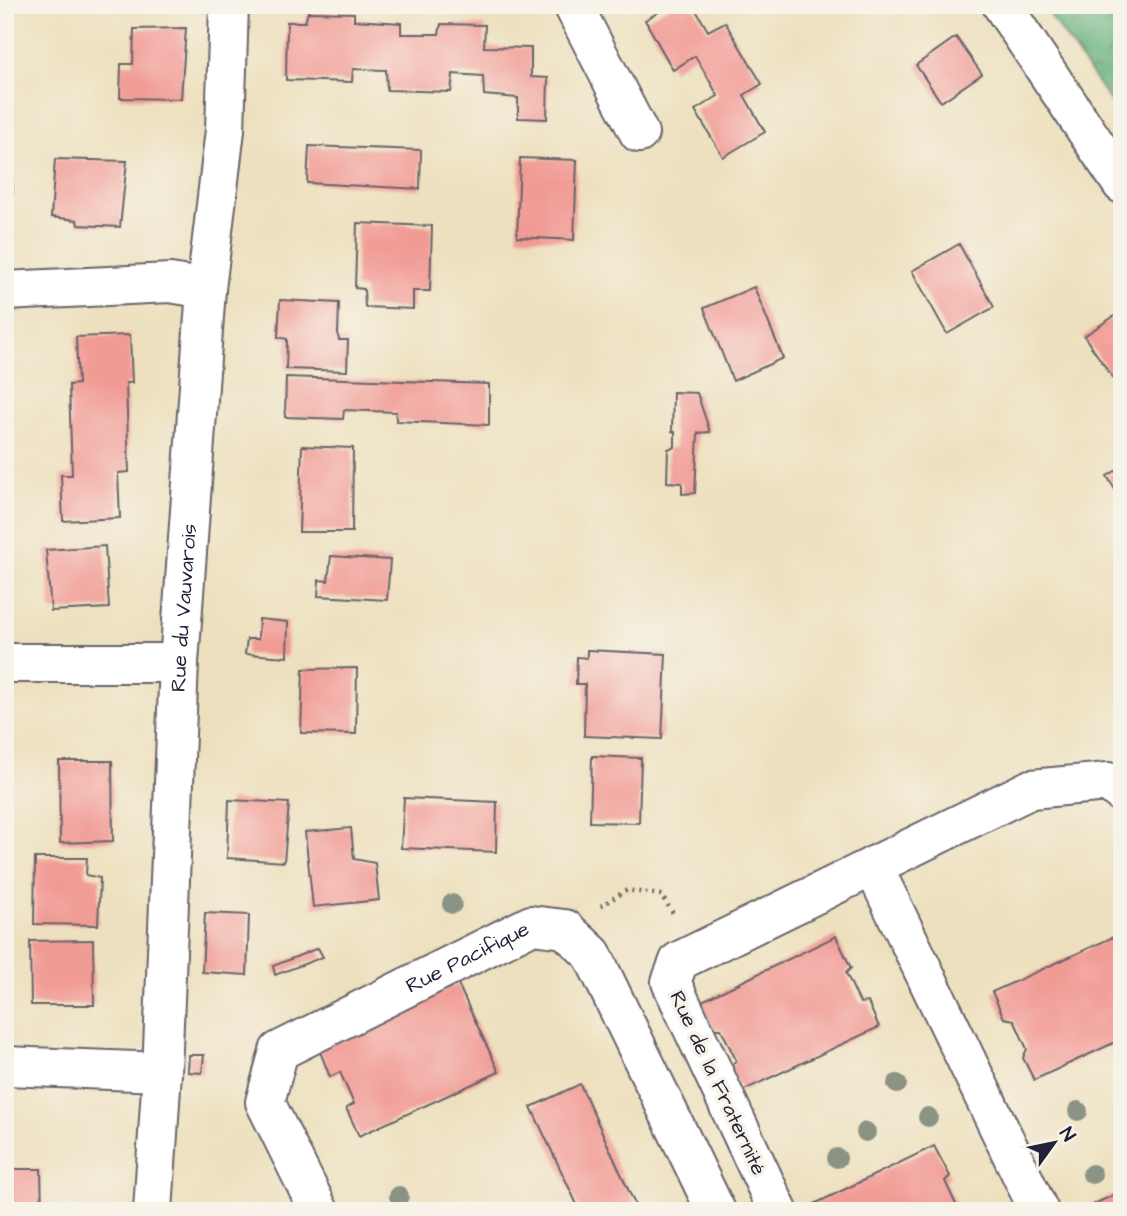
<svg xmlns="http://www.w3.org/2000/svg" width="1127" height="1216" font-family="'Architects Daughter',sans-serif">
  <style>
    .forest { fill: url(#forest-crowns); stroke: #41685a; stroke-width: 2 }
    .building { fill: #f19b95 }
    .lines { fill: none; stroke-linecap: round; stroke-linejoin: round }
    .street-casing { stroke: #696469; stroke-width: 42 }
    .secondary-casing { stroke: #696469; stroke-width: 42 }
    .path { stroke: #696469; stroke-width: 4.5; stroke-dasharray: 2 5; stroke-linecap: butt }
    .street { stroke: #fff; stroke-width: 38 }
    .secondary { stroke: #fff; stroke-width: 38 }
    .tree { fill: #8b9384 }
    .labels { text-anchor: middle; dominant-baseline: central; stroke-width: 7; stroke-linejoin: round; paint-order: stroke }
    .street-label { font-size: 21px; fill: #22223b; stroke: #f7f3e8 }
  </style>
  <defs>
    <pattern id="forest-crowns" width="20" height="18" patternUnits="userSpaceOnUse" patternTransform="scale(1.75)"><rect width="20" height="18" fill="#60ae78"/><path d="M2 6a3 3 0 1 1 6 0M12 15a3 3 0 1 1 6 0" fill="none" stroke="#4f8d64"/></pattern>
  </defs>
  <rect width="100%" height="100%" fill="#f7f3e8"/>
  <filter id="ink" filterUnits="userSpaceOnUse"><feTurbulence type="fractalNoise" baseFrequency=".0143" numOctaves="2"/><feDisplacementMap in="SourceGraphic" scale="14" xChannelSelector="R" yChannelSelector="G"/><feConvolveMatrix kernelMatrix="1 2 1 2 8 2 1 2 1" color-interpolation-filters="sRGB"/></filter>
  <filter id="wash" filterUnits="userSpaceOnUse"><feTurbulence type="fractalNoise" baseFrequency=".00686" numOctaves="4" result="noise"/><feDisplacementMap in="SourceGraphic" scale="28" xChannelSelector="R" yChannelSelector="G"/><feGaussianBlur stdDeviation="1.57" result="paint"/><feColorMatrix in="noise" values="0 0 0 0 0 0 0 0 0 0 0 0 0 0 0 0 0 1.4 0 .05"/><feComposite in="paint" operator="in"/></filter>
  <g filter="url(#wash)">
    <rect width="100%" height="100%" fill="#ede0be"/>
    <path class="forest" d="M 1043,5 L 1122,5 L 1122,118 Z"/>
    <g id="blocks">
      <g class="building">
        <path d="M 671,5 L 693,5 L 708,31 L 725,22 L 762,84 L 744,95 L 765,132 L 723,157 L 695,110 L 718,96 L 708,78 L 695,56 L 673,70 L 645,20 Z"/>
        <path d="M 308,12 L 354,13 L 354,20 L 401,23 L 401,34 L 439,34 L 441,24 L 485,25 L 484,47 L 531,48 L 531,77 L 548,78 L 547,119 L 518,118 L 518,98 L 484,95 L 483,76 L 453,74 L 451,92 L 387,90 L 386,70 L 353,69 L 352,82 L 286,80 L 287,22 L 305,22 Z"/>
        <path d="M 186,28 L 181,99 L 120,98 L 121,64 L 133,64 L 134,29 Z"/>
        <path d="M 956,37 L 982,74 L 941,102 L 916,65 Z"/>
        <path d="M 10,138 L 13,194 L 5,195 L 5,139 Z"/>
        <path d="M 309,146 L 421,150 L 420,189 L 307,183 Z"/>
        <path d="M 520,158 L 577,160 L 574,240 L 517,237 Z"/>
        <path d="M 55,159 L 127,161 L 120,227 L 78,225 L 77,220 L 51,217 Z"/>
        <path d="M 357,223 L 432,226 L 430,291 L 413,291 L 413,309 L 365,307 L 364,289 L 355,288 Z"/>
        <path d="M 959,244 L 994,307 L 947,334 L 912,271 Z"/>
        <path d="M 754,287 L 783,358 L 733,381 L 704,308 Z"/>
        <path d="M 280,300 L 339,303 L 338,336 L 339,340 L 348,340 L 347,371 L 286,369 L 287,339 L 278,337 Z"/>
        <path d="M 1122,311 L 1122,391 L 1084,336 Z"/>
        <path d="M 130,335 L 132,383 L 126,383 L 129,472 L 118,473 L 120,518 L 63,521 L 61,475 L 72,475 L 69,385 L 78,384 L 76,337 Z"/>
        <path d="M 5,374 L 9,374 L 12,423 L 5,424 Z"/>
        <path d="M 286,377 L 489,384 L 489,425 L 396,421 L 396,412 L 344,410 L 343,419 L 285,417 Z"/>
        <path d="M 673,392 L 697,393 L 710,432 L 698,433 L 695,493 L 682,494 L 682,483 L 667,482 L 668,449 L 675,447 L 675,432 L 672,431 Z"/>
        <path d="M 302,446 L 353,448 L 352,532 L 299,532 Z"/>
        <path d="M 1122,467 L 1122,501 L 1107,476 Z"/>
        <path d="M 105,546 L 109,608 L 51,611 L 46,550 Z"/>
        <path d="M 331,556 L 390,560 L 387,600 L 318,596 L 319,580 L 328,581 Z"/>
        <path d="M 259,619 L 288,622 L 287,657 L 245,654 L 247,639 L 258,639 Z"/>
        <path d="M 587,650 L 666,654 L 662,739 L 584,736 L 585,684 L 576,684 L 577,657 L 587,658 Z"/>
        <path d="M 357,668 L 356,734 L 301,733 L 303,669 Z"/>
        <path d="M 592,756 L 641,758 L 639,823 L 590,822 Z"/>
        <path d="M 59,761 L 112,761 L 113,841 L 60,843 Z"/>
        <path d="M 404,798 L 497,802 L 496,852 L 401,848 Z"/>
        <path d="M 229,800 L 289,803 L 284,862 L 227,858 Z"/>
        <path d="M 351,828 L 354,859 L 375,863 L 379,900 L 313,907 L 305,832 Z"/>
        <path d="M 35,858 L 87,858 L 86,875 L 100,878 L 98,925 L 34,924 Z"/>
        <path d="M 205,913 L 249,915 L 247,975 L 202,972 Z"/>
        <path d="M 1122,933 L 1122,1039 L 1034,1080 L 1023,1058 L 1027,1049 L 1014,1020 L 1004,1018 L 992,992 Z"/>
        <path d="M 836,936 L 851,968 L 846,973 L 860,1003 L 868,1002 L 879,1027 L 742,1091 L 730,1068 L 736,1060 L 721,1029 L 713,1029 L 700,1002 Z"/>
        <path d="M 93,940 L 94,1005 L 31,1005 L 30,941 Z"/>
        <path d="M 318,948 L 323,957 L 275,975 L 273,966 Z"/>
        <path d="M 458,984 L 499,1072 L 359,1136 L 346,1108 L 354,1104 L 340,1072 L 330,1077 L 319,1049 Z"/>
        <path d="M 189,1055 L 204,1055 L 202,1073 L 188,1072 Z"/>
        <path d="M 580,1084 L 638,1211 L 580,1211 L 531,1107 Z"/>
        <path d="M 934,1146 L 950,1176 L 945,1181 L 958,1209 L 966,1207 L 968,1211 L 800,1211 Z"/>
        <path d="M 5,1169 L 41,1169 L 42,1211 L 5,1211 Z"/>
        <path d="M 1122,1191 L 1122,1211 L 1097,1211 L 1094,1204 Z"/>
      </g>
    </g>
  </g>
  <g filter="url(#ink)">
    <use href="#blocks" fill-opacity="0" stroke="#696469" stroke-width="2"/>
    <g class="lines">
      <g class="street-casing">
        <g id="street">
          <path d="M 573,5 L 639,133"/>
          <path d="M 5,291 L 170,283 L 206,289"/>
          <path d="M 5,663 L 179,663"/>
          <path d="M 873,866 L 1039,1211"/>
          <path d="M 5,1066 L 162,1072"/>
          <path id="s1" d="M 153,1211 L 162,1072 L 179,663 L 206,289 L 225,130 L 229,5"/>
          <path id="s2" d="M 319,1211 L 265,1102 L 279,1051 L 531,925 L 565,929 L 592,954 L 716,1211"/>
          <path d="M 778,1211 L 671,982 L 679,961 L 1031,789 L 1108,782 L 1122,793"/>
        </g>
      </g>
      <g class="secondary-casing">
        <path id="secondary" d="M 1002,5 L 1122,184"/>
      </g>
      <path class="path" d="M 601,906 L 627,890 L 661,895 L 675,916"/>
      <use href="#street" class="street"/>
      <use href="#secondary" class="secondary"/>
    </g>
    <g class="tree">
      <circle cx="452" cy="904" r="10"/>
      <circle cx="897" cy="1084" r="10"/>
      <circle cx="1078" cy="1111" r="10"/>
      <circle cx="928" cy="1117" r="10"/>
      <circle cx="866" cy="1132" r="10"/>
      <circle cx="837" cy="1158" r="10"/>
      <circle cx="1092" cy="1174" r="10"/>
      <circle cx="399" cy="1196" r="10"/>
    </g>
  </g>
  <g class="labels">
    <g class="street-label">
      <text stroke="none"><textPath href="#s1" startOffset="604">Rue du Vauvarois</textPath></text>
      <text stroke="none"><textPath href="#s2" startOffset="385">Rue Pacifique</textPath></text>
      <text transform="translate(718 1083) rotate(65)">Rue de la Fraternité</text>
    </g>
  </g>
  <rect width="1127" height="1216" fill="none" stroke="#f7f3e8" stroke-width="28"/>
  <g transform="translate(1054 1143) rotate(57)" stroke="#f7f3e8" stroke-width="5" paint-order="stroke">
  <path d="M0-5L12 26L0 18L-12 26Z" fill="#22223b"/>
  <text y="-10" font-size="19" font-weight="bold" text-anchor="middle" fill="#22223b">N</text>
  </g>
</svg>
